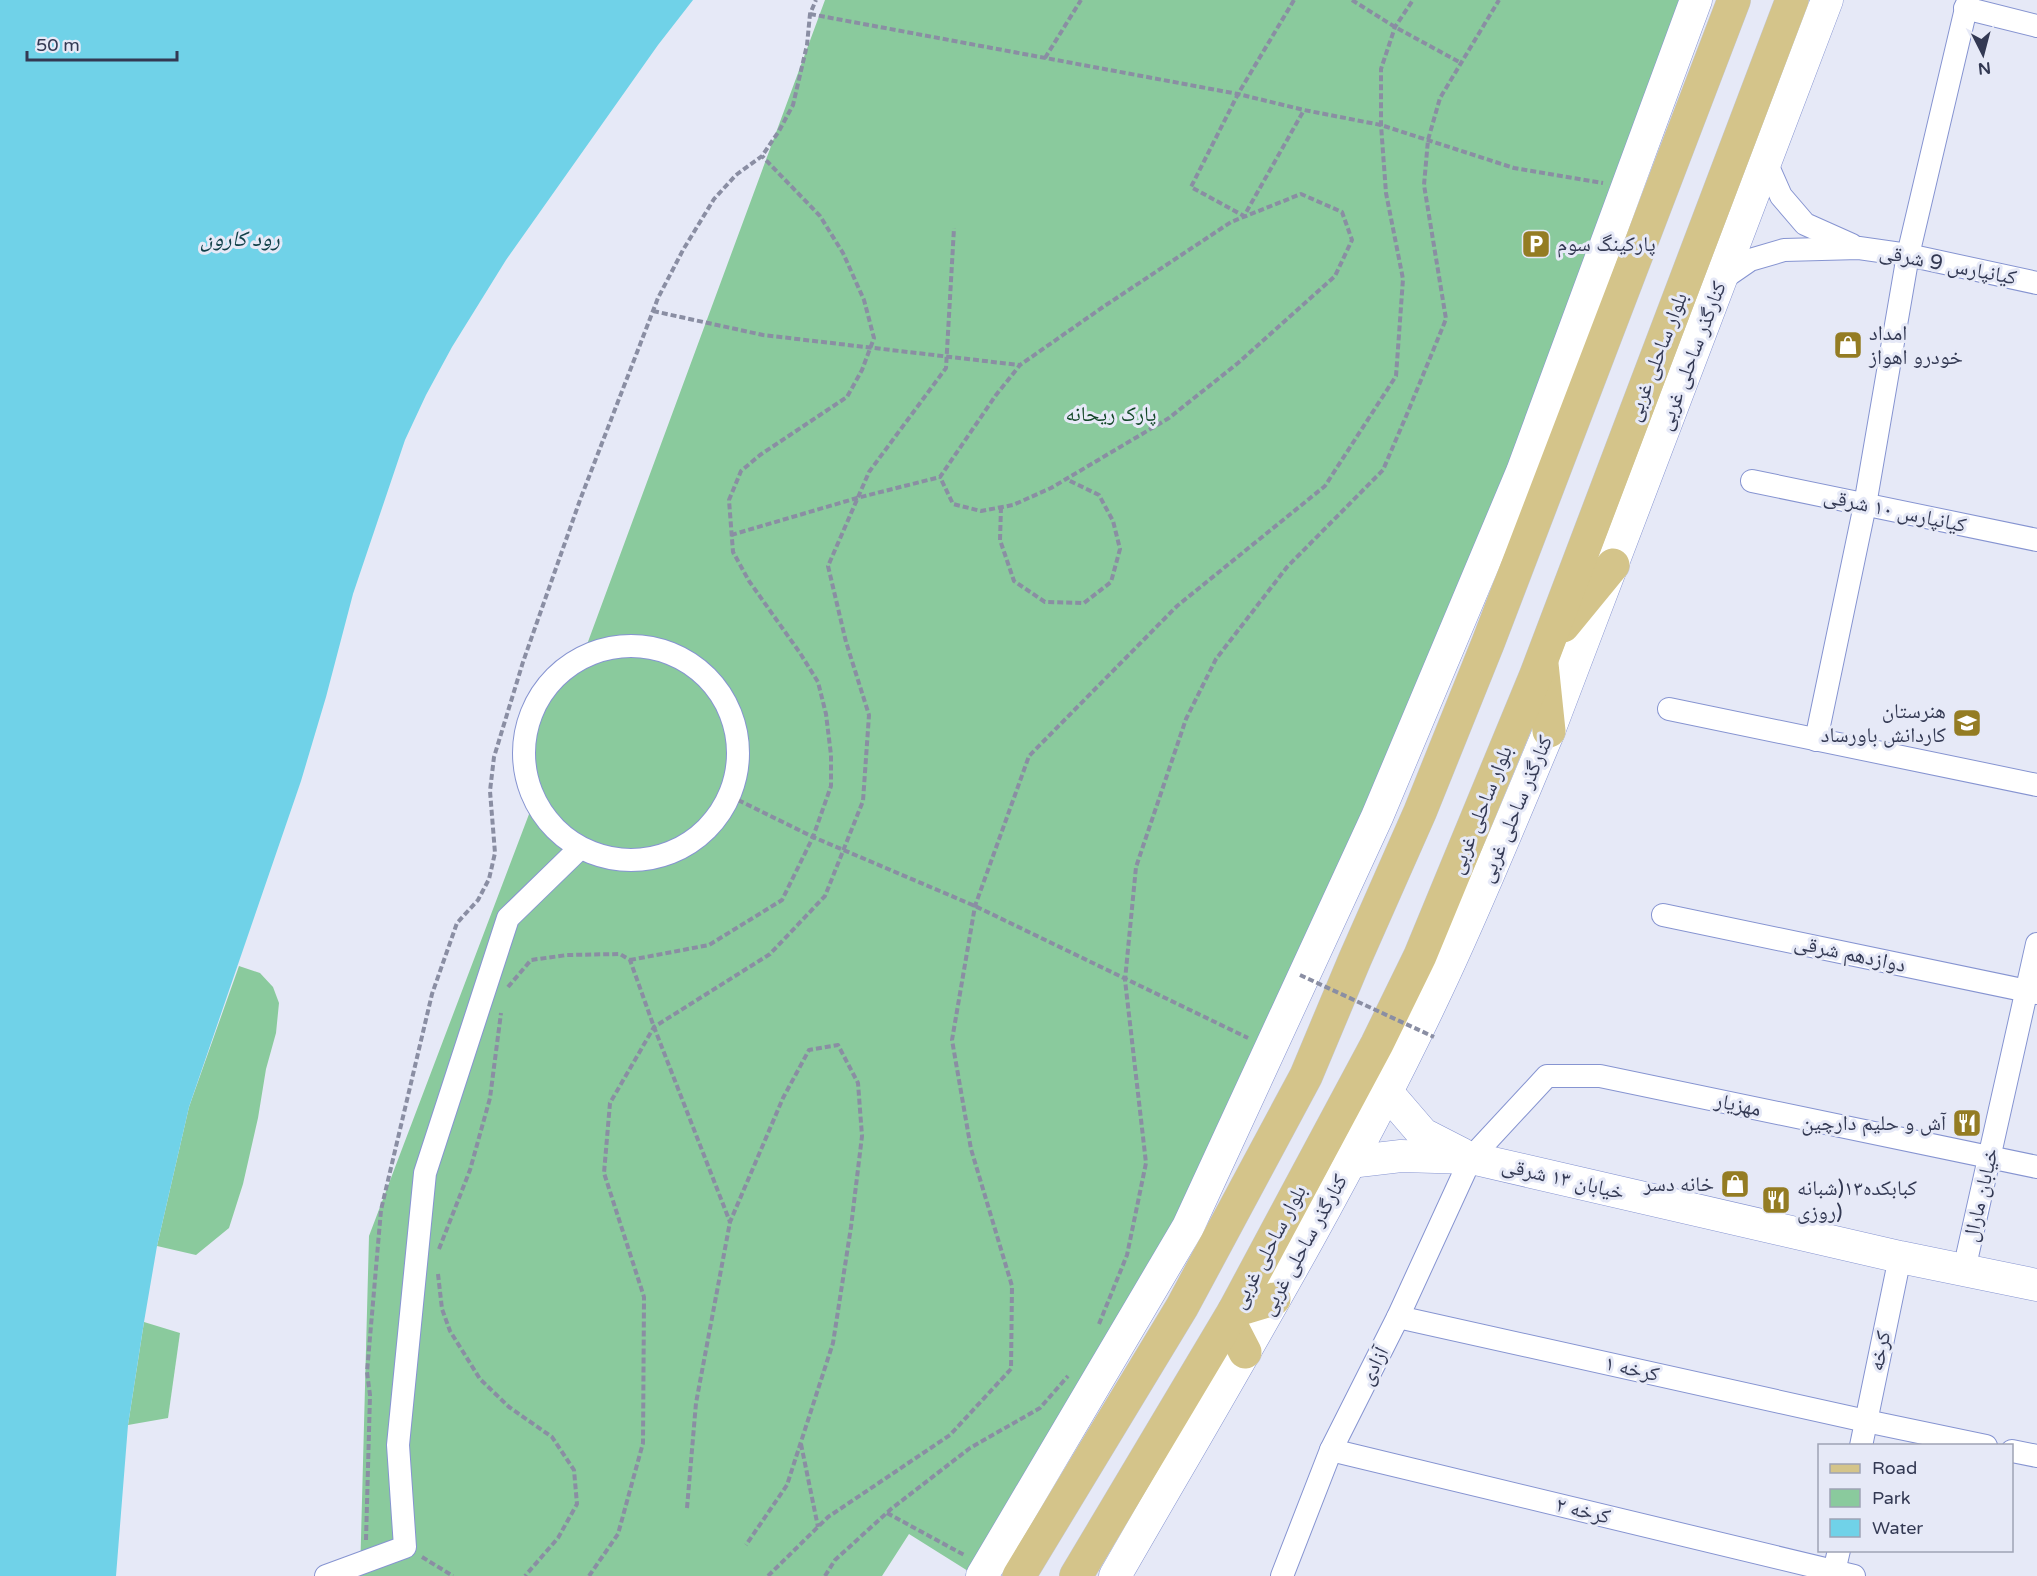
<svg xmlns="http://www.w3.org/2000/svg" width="2037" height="1576" font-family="'Varela Round','Noto Naskh Arabic',sans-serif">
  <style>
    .green { fill: #8aca9d }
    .water { fill: #70d2e8 }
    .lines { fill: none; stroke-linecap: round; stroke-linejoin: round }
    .street-casing { stroke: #8694d1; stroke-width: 24 }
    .secondary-casing { stroke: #8694d1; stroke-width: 33 }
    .primary-casing { stroke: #c6c8cf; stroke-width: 34 }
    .path { stroke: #8a8ea3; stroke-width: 4; stroke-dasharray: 6 3; stroke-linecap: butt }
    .street { stroke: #fff; stroke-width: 22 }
    .secondary { stroke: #fff; stroke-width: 32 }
    .primary { stroke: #d4c48a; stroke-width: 33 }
    .path-bridge { stroke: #8a8ea3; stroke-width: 4; stroke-dasharray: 6 3; stroke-linecap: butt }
    .labels { text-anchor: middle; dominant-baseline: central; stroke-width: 6; stroke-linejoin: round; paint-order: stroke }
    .poi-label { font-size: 21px; fill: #333953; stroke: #e6e9f7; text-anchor: start }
    .street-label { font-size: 21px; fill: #333953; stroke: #e6e9f7 }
    .park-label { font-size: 21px; fill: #124627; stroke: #e6e9f7 }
    .water-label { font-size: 22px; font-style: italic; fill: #114049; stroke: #e6e9f7 }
  </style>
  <rect width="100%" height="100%" fill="#e6e9f7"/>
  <g class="green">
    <path d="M 825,0 L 1700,0 L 1640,179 L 1155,1285 L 976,1576 L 909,1534 L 882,1576 L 360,1576 L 369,1236 L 534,801 L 530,697 L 582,658 Z"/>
    <path d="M 239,966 L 260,973 L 273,987 L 279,1003 L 276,1033 L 266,1069 L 258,1118 L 243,1184 L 229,1228 L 196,1255 L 157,1246 L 189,1107 Z"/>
    <path d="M 144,1322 L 180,1333 L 168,1418 L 128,1425 Z"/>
  </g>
  <path class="water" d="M 0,0 L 693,0 L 658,45 L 506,260 L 452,347 L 426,395 L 405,440 L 353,594 L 326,697 L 301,781 L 189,1107 L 157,1246 L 144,1322 L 128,1425 L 116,1576 L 0,1576 Z"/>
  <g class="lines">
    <g class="street-casing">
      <g id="street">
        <path d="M 1965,8 L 2037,26"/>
        <path d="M 1766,162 L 1781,196 L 1805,224 L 1852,245"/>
        <path d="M 1721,280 L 1750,260 L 1784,250 L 1859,248 L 1908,255 L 2037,283"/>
        <path d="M 1752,481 L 2037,540"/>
        <circle cx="631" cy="753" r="107"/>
        <path d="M 1669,709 L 2037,785"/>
        <path d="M 1816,740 L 1865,505 L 1908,255 L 1968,0"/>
        <path d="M 1663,915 L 2037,993"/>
        <path d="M 1964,1270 L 2037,944"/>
        <path d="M 1398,1317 L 1866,1421 L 1986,1446"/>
        <path d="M 1861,1446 L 1900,1257"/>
        <path d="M 1331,1450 L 1854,1576"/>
        <path d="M 2012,1451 L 2037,1456"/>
        <path d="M 326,1576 L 405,1547 L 398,1445 L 425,1173 L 508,918 L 580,848"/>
        <path d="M 1282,1576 L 1331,1450 L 1398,1317 L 1471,1158 L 1547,1076 L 1600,1076 L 2037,1167"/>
        <path d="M 1833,1576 L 1839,1550"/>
      </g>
    </g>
    <g class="secondary-casing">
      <g id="secondary">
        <path d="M 1386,1091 L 1423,1134 L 1462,1154"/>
        <path d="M 1350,1162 L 1401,1156 L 1471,1158 L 1900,1257 L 2037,1285"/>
        <path d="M 982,1576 L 1188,1227 L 1377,817 L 1522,472 L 1696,0"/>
        <path d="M 1115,1576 C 1225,1385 1341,1193 1435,994 C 1476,908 1512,819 1549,731 L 1827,0"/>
      </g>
    </g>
    <g class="primary-casing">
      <g id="primary">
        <path d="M 1563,626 L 1613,565"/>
        <path d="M 1542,664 L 1549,731"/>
        <path d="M 1234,1311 L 1274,1299"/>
        <path d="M 1229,1321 L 1245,1352"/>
        <path d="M 1019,1576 L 1182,1307 L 1306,1076 L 1355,959 L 1420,812 L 1488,643 L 1734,0"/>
        <path d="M 1076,1576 L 1234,1311 L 1377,1044 L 1420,956 L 1536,675 L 1792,0"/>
      </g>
    </g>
    <g class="path">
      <path d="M 1294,0 L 1238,94 L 1191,187 L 1244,216 L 1304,110"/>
      <path d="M 1352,0 L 1395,27 L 1461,63"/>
      <path d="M 810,14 L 1238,94 L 1304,110 L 1381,125 L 1514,168 L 1603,183"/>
      <path d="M 1045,58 L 1081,0"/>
      <path d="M 653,311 L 763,335 L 1019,365"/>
      <path d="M 1001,507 L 1000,540 L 1014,581 L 1045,602 L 1084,603 L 1111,582 L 1120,549 L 1113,521 L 1099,495 L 1066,479"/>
      <path d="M 731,535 L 857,498 L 940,477 L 996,395 L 1020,365 L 1103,307 L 1231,222 L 1301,194 L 1342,212 L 1352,240 L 1335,276 L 1238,363 L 1169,418 L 1051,488 L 1013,505 L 981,511 L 953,504 L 940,477"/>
      <path d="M 730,796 L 813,837 L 975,906 L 1248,1038"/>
      <path d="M 630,960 L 709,945 L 782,900 L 813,837 L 831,786 L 831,755 L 826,714 L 818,682 L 800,653 L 749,581 L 733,552 L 729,500 L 741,471 L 760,455 L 847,397 L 862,370 L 874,338 L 864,300 L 843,253 L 820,216 L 762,156"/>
      <path d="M 508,987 L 531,960 L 567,955 L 620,954 L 630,960 L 654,1027 L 730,1222"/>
      <path d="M 439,1249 L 470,1170 L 490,1098 L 501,1013"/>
      <path d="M 438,1274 L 442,1309 L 450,1331 L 480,1379 L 509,1407 L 552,1437 L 574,1470 L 577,1504 L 558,1538 L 525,1576"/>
      <path d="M 1099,1324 L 1127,1255 L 1146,1163 L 1125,980 L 1136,867 L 1186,719 L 1216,659 L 1287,567 L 1383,470 L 1407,414 L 1446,319 L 1424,185 L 1428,140 L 1440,98 L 1499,0"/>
      <path d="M 801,1444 L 818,1527"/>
      <path d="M 687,1508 L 696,1403 L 730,1222 L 783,1098 L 809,1050 L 838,1045 L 858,1083 L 862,1136 L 851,1227 L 833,1343 L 787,1485 L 746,1545"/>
      <path d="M 887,1513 L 966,1556"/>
      <path d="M 366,1540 L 370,1395 L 367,1372 L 381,1210 L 432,994 L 457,923 L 478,900 L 489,879 L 495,853 L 490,791 L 494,757 L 523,662 L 580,500 L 658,298 L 683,250 L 714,199 L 736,175 L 762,156 L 779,131 L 793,105 L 807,45 L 810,14 L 816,0"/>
      <path d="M 422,1557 L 453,1576"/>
      <path d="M 589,1576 L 618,1534 L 643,1443 L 644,1297 L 604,1173 L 610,1103 L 654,1027 L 770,954 L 825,896 L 863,801 L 869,715 L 846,642 L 828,566 L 869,472 L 946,368 L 954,228"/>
      <path d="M 768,1576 L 828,1517 L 950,1435 L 1011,1369 L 1012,1286 L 971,1149 L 952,1040 L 975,906 L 1029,756 L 1177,606 L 1325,486 L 1396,376 L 1403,279 L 1386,193 L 1381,125 L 1381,69 L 1395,27 L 1413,0"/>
      <path d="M 825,1576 L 835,1560 L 891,1509 L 970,1448 L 1040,1408 L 1068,1376"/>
    </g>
    <use href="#street" class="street"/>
    <use href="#secondary" class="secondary"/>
    <use href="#primary" class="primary"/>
    <path class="path-bridge" d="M 1300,975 L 1434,1037"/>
  </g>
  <defs>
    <g id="parking-square" transform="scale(1.5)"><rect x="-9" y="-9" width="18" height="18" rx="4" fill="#947c23" stroke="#e6e9f7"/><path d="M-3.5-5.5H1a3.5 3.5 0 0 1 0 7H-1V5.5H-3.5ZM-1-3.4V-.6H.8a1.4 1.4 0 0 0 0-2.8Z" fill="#fff"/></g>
    <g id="shop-square" transform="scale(1.5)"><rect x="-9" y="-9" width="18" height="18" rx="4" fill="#947c23" stroke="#e6e9f7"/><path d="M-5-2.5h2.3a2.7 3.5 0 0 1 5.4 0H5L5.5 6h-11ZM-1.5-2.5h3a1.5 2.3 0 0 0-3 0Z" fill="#fff"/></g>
    <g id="school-square" transform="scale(1.5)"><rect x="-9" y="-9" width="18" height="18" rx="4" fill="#947c23" stroke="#e6e9f7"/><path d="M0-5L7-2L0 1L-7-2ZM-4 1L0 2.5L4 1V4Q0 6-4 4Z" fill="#fff"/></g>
    <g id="restaurant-square" transform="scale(1.5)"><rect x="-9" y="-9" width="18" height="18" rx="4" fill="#947c23" stroke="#e6e9f7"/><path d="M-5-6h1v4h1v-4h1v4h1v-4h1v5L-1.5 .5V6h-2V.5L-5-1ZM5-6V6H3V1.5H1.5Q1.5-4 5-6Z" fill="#fff"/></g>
  </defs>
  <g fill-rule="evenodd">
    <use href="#parking-square" x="1536" y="244"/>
    <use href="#shop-square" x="1848" y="345"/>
    <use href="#school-square" x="1967" y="723"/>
    <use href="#restaurant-square" x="1967" y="1123"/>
    <use href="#shop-square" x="1735" y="1184"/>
    <use href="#restaurant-square" x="1776" y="1200"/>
  </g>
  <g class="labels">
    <g class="poi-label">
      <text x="1557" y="244">پارکینگ سوم</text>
      <text x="1869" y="333">امداد<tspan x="1869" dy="24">خودرو اهواز</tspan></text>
      <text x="1946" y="711" text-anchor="end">هنرستان<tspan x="1946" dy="24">کاردانش باورساد</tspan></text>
      <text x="1946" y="1123" text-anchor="end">آش و حلیم دارچین</text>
      <text x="1714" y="1184" text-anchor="end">خانه دسر</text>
      <text x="1797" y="1188">کبابکده۱۳(شبانه<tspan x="1797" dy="24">روزی)</tspan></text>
    </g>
    <g class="street-label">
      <text transform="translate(1948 265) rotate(11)">کیانپارس 9 شرقی</text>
      <text transform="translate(1692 356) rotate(-69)">کنارگذر ساحلی غربی</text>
      <text transform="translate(1657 357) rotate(-69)">بلوار ساحلی غربی</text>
      <text transform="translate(1895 511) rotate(12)">کیانپارس ۱۰ شرقی</text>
      <text transform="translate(1516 809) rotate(-67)">کنارگذر ساحلی غربی</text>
      <text transform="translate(1481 810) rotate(-68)">بلوار ساحلی غربی</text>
      <text transform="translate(1850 954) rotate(12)">دوازدهم شرقی</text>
      <text transform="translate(1738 1105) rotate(12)">مهزیار</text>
      <text transform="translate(1563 1179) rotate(13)">خیابان ۱۳ شرقی</text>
      <text transform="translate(1981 1195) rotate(-77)">خیابان مارال</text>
      <text transform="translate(1304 1245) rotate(-61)">کنارگذر ساحلی غربی</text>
      <text transform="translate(1269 1247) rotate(-62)">بلوار ساحلی غربی</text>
      <text transform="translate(1880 1351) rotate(-78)">کرخه</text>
      <text transform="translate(1374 1366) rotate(-63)">آزادی</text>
      <text transform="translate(1632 1369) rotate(13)">کرخه ۱</text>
      <text transform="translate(1583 1511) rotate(14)">کرخه ۲</text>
    </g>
    <g class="park-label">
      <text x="1111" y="414">پارک ریحانه</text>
    </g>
    <g class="water-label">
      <text x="240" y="239">رود کارون</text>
    </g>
  </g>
  <rect x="1818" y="1444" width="195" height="108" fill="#e6e9f7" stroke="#9ea3b5" stroke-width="1.5"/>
  <rect x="1830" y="1464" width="30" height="9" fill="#d4c48a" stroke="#9ea3b5" stroke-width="1.5"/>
  <text x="1872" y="1474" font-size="18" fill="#333953">Road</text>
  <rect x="1830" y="1489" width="30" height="18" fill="#8aca9d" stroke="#9ea3b5" stroke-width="1.5"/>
  <text x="1872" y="1504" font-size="18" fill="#333953">Park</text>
  <rect x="1830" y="1519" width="30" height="18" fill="#70d2e8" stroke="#9ea3b5" stroke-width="1.5"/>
  <text x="1872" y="1534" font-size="18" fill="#333953">Water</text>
  <g transform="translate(1983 54) rotate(174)" stroke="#e6e9f7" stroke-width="4.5" paint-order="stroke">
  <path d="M0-4.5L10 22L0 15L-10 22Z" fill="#333953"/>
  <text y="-9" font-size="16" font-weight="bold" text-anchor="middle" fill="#333953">N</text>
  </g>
  <path d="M27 51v9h150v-9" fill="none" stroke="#333953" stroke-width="3"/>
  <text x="36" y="51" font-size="18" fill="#333953" stroke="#e6e9f7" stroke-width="4.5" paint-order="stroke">50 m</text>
</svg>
